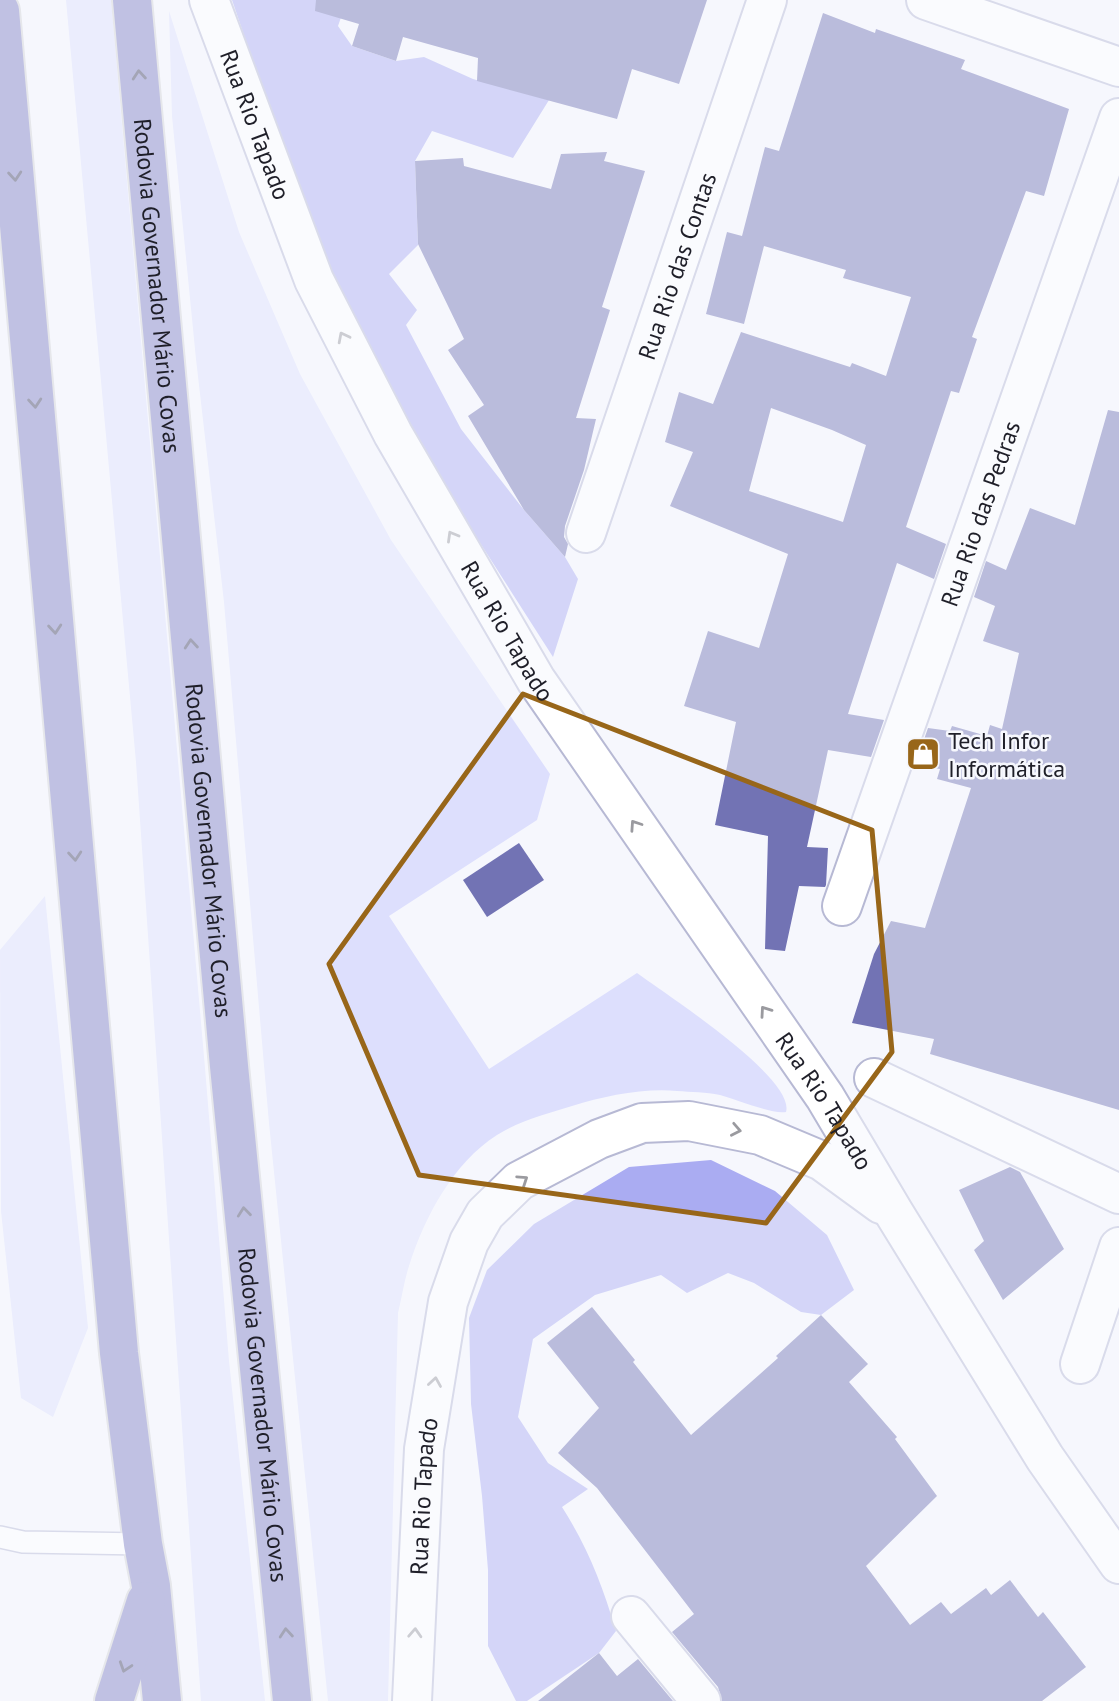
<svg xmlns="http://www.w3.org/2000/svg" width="1119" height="1701" font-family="'PT Sans',sans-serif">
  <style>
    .green { fill: #dddffd }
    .forest { fill: #aaacf2 }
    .building { fill: #7273b4; fill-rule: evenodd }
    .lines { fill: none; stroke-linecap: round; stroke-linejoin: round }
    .lane-casing { stroke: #b7b9d4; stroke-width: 24 }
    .street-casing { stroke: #b7b9d4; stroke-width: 42 }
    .secondary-casing { stroke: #b7b9d4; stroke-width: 42 }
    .highway-casing { stroke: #d2d2d4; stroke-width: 42 }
    .lane { stroke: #fff; stroke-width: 21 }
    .street { stroke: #fff; stroke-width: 38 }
    .secondary { stroke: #fff; stroke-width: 38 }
    .highway { stroke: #7e7fc3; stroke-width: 38 }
    .oneway { stroke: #40415f }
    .oneway2 { stroke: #9a9a9f }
    .marked { fill: none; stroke: #986619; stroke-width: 5; stroke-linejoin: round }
    .labels { text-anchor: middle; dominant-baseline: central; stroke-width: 5; stroke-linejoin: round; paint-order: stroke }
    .street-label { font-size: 24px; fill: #1f1f29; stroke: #f6f7fd }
    .poi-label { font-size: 24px; fill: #1f1f29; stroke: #f6f7fd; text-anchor: start }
  </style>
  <rect width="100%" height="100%" fill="#f6f7fd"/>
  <g class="green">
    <path d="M 66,0 L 111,0 L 205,1068 L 229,1361 L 265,1701 L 201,1701 L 136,762 Z"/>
    <path d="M 169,11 L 239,232 L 300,374 L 391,540 L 550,774 L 537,820 L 389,916 L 489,1069 L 637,973 C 664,993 796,1078 786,1112 C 773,1115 736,1099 720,1095 C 706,1092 691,1092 677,1091 C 643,1088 605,1096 572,1106 C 546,1114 521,1120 497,1135 C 453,1163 424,1218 409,1266 C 404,1281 402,1297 398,1313 L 388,1701 L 328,1701 L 269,1123 L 224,602 L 196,359 L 172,116 Z"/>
    <path d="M 45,896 L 88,1328 L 53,1417 L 21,1398 L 1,1211 L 0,950 Z"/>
  </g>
  <g class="forest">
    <path d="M 232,0 L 347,0 L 338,26 L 352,46 L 396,61 L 424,57 L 473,79 L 549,100 L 513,158 L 432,131 L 415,161 L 418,245 L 389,274 L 417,310 L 406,325 L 461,429 L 524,510 L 565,557 L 578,579 L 553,657 L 466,521 L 376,363 L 301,216 L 269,139 L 248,47 Z"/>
    <path d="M 711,1160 L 775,1191 L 827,1235 L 854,1290 L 821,1315 L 801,1312 L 754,1283 L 728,1273 L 687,1293 L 661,1275 L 595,1295 L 533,1339 L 518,1417 L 548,1463 L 588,1489 L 562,1507 C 588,1548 602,1584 616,1631 L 599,1653 L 527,1701 L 516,1701 L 488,1646 L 488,1570 L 482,1496 L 471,1404 L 469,1318 L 487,1270 L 534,1224 L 629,1167 Z"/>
  </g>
  <g class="building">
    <path d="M 316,0 L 707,0 L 679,84 L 632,69 L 617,119 L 477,81 L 478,58 L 403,37 L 396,61 L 352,46 L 359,24 L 315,11 Z"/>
    <path d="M 823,13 L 875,33 L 876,29 L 965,60 L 961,69 L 1069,109 L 1044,196 L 1026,191 L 972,337 L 977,339 L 959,393 L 951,391 L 906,527 L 946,544 L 934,579 L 897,563 L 848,714 L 884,720 L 871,757 L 828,750 L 807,847 L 828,848 L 826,885 L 825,887 L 799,886 L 785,951 L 765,949 L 768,836 L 715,825 L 736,722 L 684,706 L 708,631 L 759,648 L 788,554 L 670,506 L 693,452 L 665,442 L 679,392 L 713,404 L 741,332 L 850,367 L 852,363 L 886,376 L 911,297 L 843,278 L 846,270 L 764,246 L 744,324 L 706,314 L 727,232 L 742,236 L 765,147 L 779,151 ZM 771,408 L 832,430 L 866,445 L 843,522 L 749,491 Z"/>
    <path d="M 607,152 L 604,161 L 645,171 L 602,307 L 610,310 L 576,418 L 596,419 L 584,470 L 565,526 L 564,537 L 568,544 L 565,557 L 524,510 L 468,416 L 484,405 L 448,350 L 464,339 L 418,244 L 415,161 L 463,158 L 464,166 L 551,189 L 561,154 Z"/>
    <path d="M 1108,410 L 1119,412 L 1119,1110 L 930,1054 L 934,1039 L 852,1023 L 874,954 L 891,921 L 925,928 L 971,788 L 937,779 L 940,769 L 915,765 L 928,728 L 950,731 L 952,726 L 987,736 L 990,725 L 1002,729 L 1019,653 L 983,641 L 995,606 L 974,597 L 986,561 L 1006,570 L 1030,508 L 1075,525 Z"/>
    <path d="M 519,843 L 544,880 L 487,917 L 463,880 Z"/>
    <path d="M 1010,1167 L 1020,1172 L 1064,1249 L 1003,1300 L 974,1250 L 984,1241 L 959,1190 Z"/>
    <path d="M 592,1307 L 635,1360 L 633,1362 L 691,1435 L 778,1358 L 776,1356 L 821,1315 L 868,1364 L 849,1382 L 897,1437 L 895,1439 L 937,1496 L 866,1566 L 910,1625 L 941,1602 L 951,1614 L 986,1588 L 991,1595 L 1010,1580 L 1038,1617 L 1043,1612 L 1086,1667 L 1042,1701 L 722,1701 L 718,1687 L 672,1632 L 694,1614 L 597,1488 L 558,1453 L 599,1408 L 547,1343 Z"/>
    <path d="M 599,1653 L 617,1676 L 638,1659 L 673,1701 L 538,1701 Z"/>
  </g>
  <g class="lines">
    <g class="lane-casing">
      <path id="lane" d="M 0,1537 L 23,1542 L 143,1544"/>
    </g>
    <g class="street-casing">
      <g id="street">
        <path d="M 926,0 L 1119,67"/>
        <path id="s1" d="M 586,533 L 767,0"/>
        <path id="s2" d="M 842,906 L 1119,118"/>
        <path d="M 874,1078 L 1119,1194"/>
        <path d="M 1080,1364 L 1119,1247"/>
        <path d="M 631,1616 L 701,1701"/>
      </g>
    </g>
    <g class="secondary-casing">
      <g id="secondary">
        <path id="s3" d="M 209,0 L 314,280 L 393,434 L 536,680 L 825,1097 L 894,1213 L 1045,1458 L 1119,1564"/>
        <path id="s4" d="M 412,1701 L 424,1449 L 448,1302 L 469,1242 L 485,1214 L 519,1181 L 599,1139 L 642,1123 L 689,1121 L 760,1135 L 822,1161 L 881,1204"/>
      </g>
    </g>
    <g class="highway-casing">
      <g id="highway">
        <path id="s5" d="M 132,0 L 229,1066 L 292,1701"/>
        <path d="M 0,11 L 119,1353 L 143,1544 L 151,1586 L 162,1701"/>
        <path d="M 114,1701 L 146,1601"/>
      </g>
    </g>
    <use href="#lane" class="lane"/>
    <use href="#street" class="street"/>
    <use href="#secondary" class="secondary"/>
    <use href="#highway" class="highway"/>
  </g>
  <defs><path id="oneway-chevron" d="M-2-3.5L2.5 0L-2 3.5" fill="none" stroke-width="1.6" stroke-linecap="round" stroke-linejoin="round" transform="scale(1.75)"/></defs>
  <g class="oneway">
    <use href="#oneway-chevron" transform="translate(139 75) rotate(-95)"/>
    <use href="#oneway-chevron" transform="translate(15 176) rotate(85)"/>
    <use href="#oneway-chevron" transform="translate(35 403) rotate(85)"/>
    <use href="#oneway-chevron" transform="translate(55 629) rotate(85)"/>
    <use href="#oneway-chevron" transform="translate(191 644) rotate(-95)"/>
    <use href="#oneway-chevron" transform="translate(75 856) rotate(85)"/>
    <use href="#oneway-chevron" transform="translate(244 1212) rotate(-96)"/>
    <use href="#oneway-chevron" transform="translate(286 1633) rotate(-95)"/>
    <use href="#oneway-chevron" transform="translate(125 1667) rotate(108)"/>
  </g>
  <g class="oneway2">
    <use href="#oneway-chevron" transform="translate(343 337) rotate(-117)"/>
    <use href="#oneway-chevron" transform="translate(452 536) rotate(-120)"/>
    <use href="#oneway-chevron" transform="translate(635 825) rotate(-124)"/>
    <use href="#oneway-chevron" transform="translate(765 1011) rotate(-125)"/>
    <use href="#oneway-chevron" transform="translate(736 1130) rotate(11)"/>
    <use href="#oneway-chevron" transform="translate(523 1180) rotate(-34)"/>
    <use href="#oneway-chevron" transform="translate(435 1382) rotate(-81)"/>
    <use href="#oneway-chevron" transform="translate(415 1633) rotate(-87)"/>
  </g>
  <path d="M0 0H1119V1701H0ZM 523,694 L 872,830 L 892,1052 L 766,1223 L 419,1175 L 329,964 Z" fill="#f6f7fd" fill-opacity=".55" fill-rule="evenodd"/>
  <path class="marked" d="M 523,694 L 872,830 L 892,1052 L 766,1223 L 419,1175 L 329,964 Z"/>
  <defs>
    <g id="shop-square" transform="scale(1.75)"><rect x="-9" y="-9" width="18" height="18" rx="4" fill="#986619" stroke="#f6f7fd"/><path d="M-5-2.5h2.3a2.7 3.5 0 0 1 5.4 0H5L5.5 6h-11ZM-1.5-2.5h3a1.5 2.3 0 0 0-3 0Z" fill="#fff"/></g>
  </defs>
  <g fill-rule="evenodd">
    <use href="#shop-square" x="923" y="754"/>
  </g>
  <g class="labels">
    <g class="street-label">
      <text stroke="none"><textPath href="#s3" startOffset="133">Rua Rio Tapado</textPath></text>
      <text stroke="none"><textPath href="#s1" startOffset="282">Rua Rio das Contas</textPath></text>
      <text stroke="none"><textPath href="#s5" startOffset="287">Rodovia Governador Mário Covas</textPath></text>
      <text stroke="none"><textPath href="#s2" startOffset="416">Rua Rio das Pedras</textPath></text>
      <text stroke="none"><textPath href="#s3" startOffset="700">Rua Rio Tapado</textPath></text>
      <text stroke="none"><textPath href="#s5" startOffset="854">Rodovia Governador Mário Covas</textPath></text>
      <text stroke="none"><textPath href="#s3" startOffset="1267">Rua Rio Tapado</textPath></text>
      <text stroke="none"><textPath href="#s5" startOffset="1421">Rodovia Governador Mário Covas</textPath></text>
      <text stroke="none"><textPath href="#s4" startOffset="205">Rua Rio Tapado</textPath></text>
    </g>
    <g class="poi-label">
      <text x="948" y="740">Tech Infor<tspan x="948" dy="28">Informática</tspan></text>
    </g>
  </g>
</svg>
